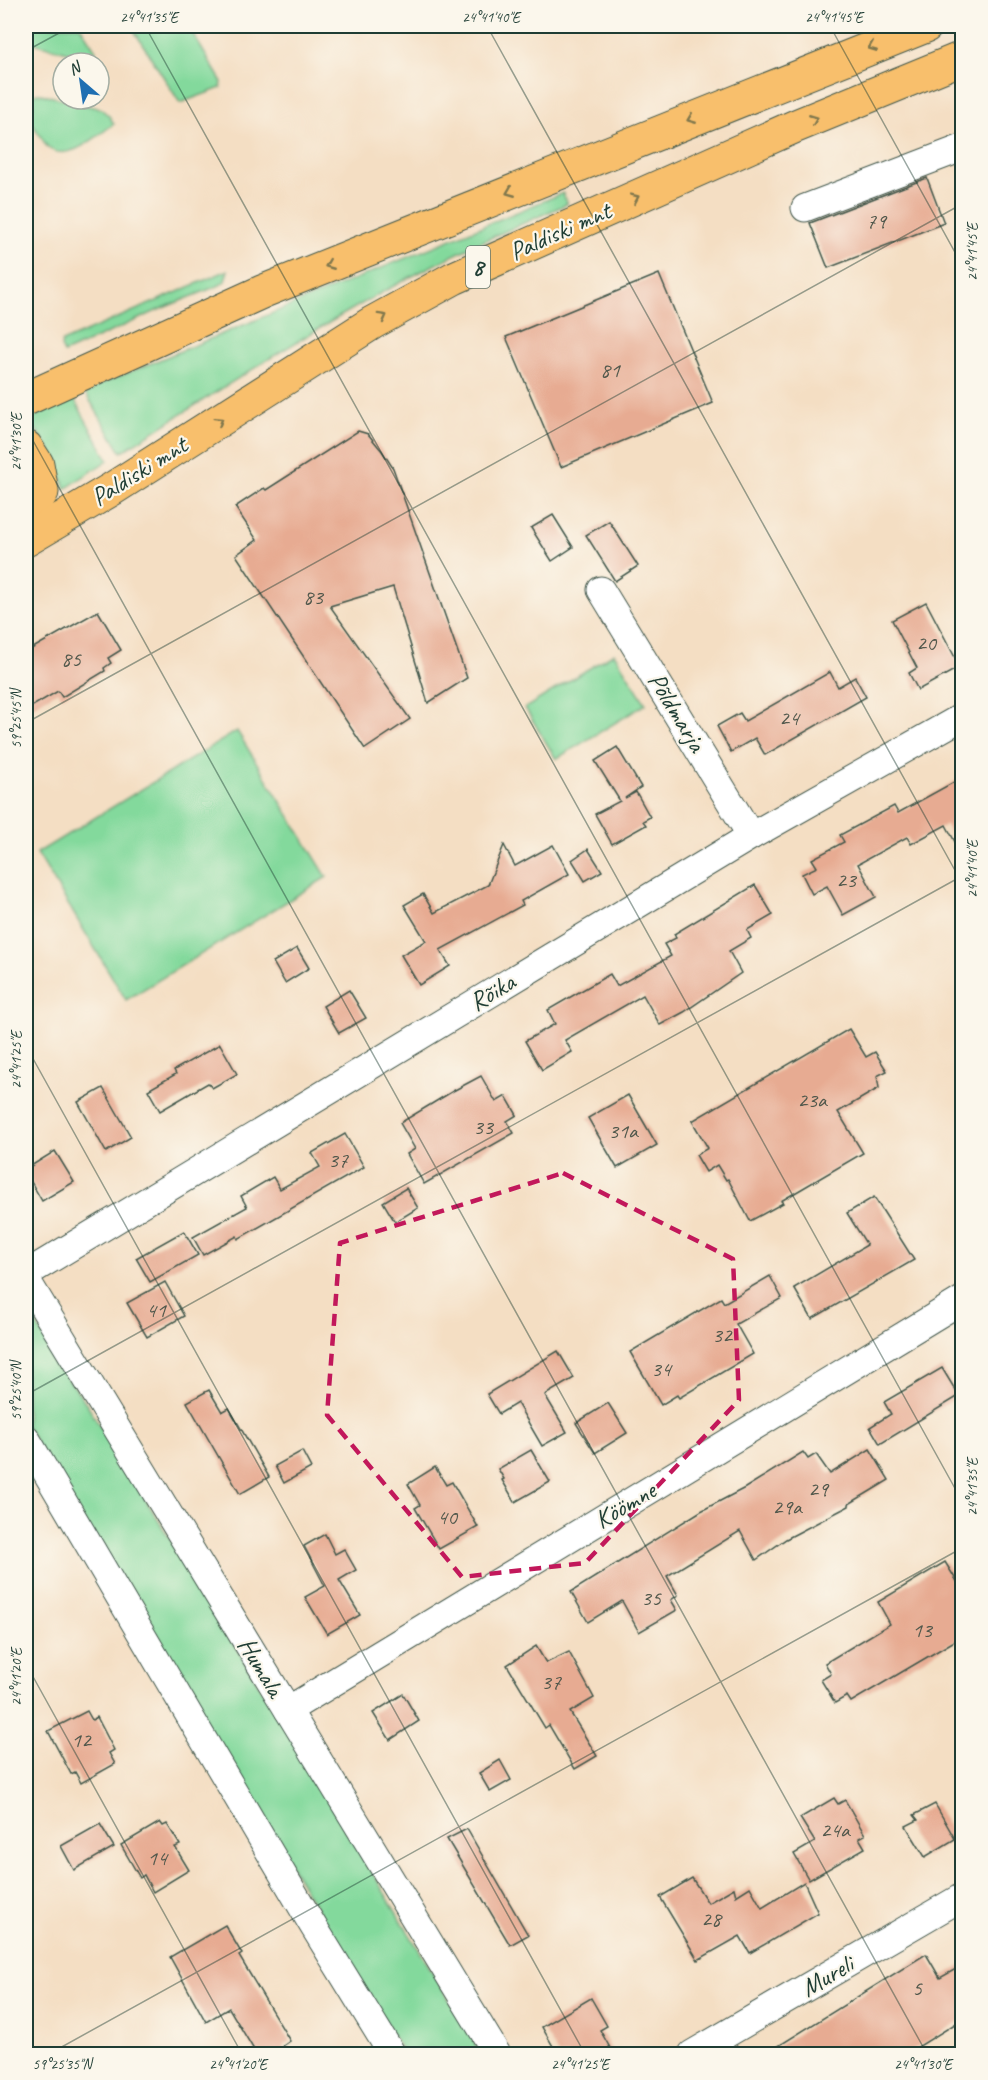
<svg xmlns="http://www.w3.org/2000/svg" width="988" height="2080" font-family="Caveat,sans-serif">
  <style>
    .green { fill: #83d99c; stroke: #518b68; stroke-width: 1.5 }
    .building { fill: #e7ab92 }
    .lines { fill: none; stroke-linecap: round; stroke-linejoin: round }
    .street-casing { stroke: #3f5549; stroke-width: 29 }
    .primary-casing { stroke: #3f5549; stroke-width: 35 }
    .street { stroke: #fff; stroke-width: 27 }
    .primary { stroke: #f8bf6c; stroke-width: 33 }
    .oneway { stroke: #81784d }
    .marked { fill: none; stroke: #c2185b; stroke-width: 4.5; stroke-dasharray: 12 8; stroke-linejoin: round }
    .ticks { fill: none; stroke: #1f3d34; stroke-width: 1.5; stroke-opacity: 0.45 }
    .labels { text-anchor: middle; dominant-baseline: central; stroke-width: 4.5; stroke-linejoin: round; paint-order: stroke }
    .number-label { font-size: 22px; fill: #51584c }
    .shield { fill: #fbf7ec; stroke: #61756b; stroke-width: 1.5 }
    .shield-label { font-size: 24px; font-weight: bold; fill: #1f3d34 }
    .street-label { font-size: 26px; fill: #1f3d34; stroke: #fbf7ec }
    .neatline { fill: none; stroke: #1f3d34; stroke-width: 2 }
    .ticks-label { font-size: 15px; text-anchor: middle; fill: #1f3d34 }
  </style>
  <rect width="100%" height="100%" fill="#fbf7ec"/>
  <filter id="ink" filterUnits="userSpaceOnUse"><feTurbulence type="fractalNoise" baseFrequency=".0167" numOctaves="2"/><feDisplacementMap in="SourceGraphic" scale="12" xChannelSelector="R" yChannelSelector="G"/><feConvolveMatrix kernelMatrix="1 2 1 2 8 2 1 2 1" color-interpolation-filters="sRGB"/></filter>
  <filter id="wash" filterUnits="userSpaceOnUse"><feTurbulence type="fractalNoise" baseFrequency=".008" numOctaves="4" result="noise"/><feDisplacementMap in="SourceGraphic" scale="24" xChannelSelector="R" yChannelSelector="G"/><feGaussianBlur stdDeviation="1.35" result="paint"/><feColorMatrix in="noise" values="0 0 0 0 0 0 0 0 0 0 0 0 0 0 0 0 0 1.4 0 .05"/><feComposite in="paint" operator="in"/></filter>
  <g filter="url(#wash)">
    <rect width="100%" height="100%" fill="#f4dec3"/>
    <g class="green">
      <path d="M 26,26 L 80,26 L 96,51 L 93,55 L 78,55 L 26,41 Z"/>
      <path d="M 131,26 L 188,26 L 222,82 L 221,88 L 180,103 Z"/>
      <path d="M 37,93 L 101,109 L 109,116 L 114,124 C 96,136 70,163 48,148 L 26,114 L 26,112 L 34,106 L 28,98 Z"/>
      <path d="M 563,193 L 567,204 C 520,225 472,245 426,269 C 321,323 222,389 121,452 L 86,394 L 101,384 Z"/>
      <path d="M 228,270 L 225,281 L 220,285 L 163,308 L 64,353 L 61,347 L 62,342 Z"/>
      <path d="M 73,397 L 108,460 L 65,489 C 58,459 47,443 28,420 Z"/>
      <path d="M 614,653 L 646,704 L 556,759 L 525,708 Z"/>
      <path d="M 237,731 L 327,877 L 126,1000 L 37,853 Z"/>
      <path d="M 26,1306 L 66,1376 L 82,1397 L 207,1599 L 473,2039 L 480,2054 L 404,2054 L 26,1426 Z"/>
    </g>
    <g id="blocks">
      <g class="building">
        <path d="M 927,178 L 944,223 L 828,268 L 810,223 Z"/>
        <path d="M 659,274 L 713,403 L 561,467 L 506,337 Z"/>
        <path d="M 358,431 L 368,434 L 382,451 L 393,468 L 467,678 L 428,703 L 393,587 L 330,606 L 410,719 L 365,749 L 236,555 L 257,540 L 235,507 L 264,488 L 266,490 Z"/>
        <path d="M 553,515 L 573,547 L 552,561 L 531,528 Z"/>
        <path d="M 609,521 L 638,566 L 615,581 L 586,535 Z"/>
        <path d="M 926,602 L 960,667 L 918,690 L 909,673 L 917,668 L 892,620 Z"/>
        <path d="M 98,611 L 121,650 L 108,658 L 111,663 L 104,668 L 105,671 L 62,697 L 58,691 L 26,710 L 26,652 Z"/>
        <path d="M 830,672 L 838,687 L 855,677 L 866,697 L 765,755 L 755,738 L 731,752 L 717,726 L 740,713 L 745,721 Z"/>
        <path d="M 617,747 L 641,787 L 625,798 L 636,792 L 650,817 L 643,821 L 646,825 L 612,844 L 595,814 L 620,801 L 595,761 Z"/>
        <path d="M 963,777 L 963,857 L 946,825 L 911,844 L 907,837 L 858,864 L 876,897 L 843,915 L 827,886 L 812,894 L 802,874 L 817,867 L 812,859 L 844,842 L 840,835 L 894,806 L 898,813 Z"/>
        <path d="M 504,845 L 515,866 L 553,845 L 569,874 L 521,901 L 523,905 L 440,950 L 450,966 L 419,985 L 401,955 L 426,941 L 404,905 L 423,894 L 434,913 L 488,885 Z"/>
        <path d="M 588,849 L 602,871 L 585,881 L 572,860 Z"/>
        <path d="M 755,885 L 773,915 L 747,930 L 751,938 L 729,951 L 741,973 L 684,1012 L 660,1025 L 643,995 L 565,1040 L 572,1052 L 542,1070 L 525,1041 L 555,1024 L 548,1010 L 610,974 L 617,986 L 671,956 L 664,944 L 676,938 L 674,934 Z"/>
        <path d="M 297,948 L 309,968 L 285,983 L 273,962 Z"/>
        <path d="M 349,990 L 366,1018 L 339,1033 L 323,1006 Z"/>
        <path d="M 849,1029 L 866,1057 L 875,1052 L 887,1071 L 877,1076 L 879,1088 L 838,1112 L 863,1153 L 781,1201 L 783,1203 L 750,1221 L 728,1179 L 726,1180 L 717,1165 L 706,1172 L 696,1155 L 708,1148 L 692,1121 Z"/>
        <path d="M 220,1044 L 237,1074 L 212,1088 L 208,1083 L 160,1111 L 148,1090 L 176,1074 L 174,1070 Z"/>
        <path d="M 481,1076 L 496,1102 L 506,1096 L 517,1115 L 507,1121 L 514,1133 L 424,1184 L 407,1154 L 415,1149 L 400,1123 L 453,1091 Z"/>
        <path d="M 103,1088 L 131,1137 L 106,1152 L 78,1102 Z"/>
        <path d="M 628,1095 L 657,1145 L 617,1168 L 588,1118 Z"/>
        <path d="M 345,1134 L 364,1167 L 238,1239 L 237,1236 L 203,1255 L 193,1237 L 247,1207 L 241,1196 L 273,1177 L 280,1189 L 320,1167 L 312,1153 Z"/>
        <path d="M 55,1151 L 74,1182 L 42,1201 L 26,1173 L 26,1169 Z"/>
        <path d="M 406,1188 L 418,1208 L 395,1222 L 383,1202 Z"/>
        <path d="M 874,1197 L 914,1260 L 812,1319 L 794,1288 L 867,1245 L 847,1213 Z"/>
        <path d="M 184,1231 L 198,1255 L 150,1282 L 136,1258 Z"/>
        <path d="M 770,1276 L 782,1298 L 736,1324 L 753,1354 L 679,1398 L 677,1395 L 661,1405 L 630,1352 L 721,1298 L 724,1303 Z"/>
        <path d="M 165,1282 L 184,1316 L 147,1337 L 127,1303 Z"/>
        <path d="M 558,1351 L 574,1378 L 545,1395 L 567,1432 L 542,1446 L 517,1403 L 499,1414 L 487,1394 Z"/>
        <path d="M 942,1368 L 959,1396 L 880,1444 L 870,1427 L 891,1414 L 884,1402 Z"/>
        <path d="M 209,1390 L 222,1412 L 229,1408 L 269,1477 L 240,1494 L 187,1402 Z"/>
        <path d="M 608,1403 L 627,1433 L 595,1453 L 576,1423 Z"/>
        <path d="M 870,1449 L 889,1480 L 849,1504 L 849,1506 L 786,1539 L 756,1560 L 740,1531 L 667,1576 L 678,1595 L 671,1600 L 677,1610 L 639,1632 L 622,1601 L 588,1622 L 571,1592 L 701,1511 L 745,1488 L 803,1452 L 808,1459 L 816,1454 L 830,1474 Z"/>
        <path d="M 531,1450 L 550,1482 L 515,1502 L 502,1480 L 504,1479 L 498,1469 Z"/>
        <path d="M 302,1451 L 311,1468 L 284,1483 L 275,1466 Z"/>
        <path d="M 435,1467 L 446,1485 L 452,1482 L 478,1527 L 439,1549 L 415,1508 L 420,1505 L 408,1484 Z"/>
        <path d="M 325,1534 L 335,1554 L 344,1549 L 356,1570 L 339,1580 L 360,1615 L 327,1634 L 305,1597 L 325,1586 L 304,1546 Z"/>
        <path d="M 945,1562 L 963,1591 L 963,1636 L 851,1702 L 847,1696 L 835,1703 L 821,1680 L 831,1674 L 825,1663 L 890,1624 L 878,1602 Z"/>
        <path d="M 536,1646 L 546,1663 L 569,1652 L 594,1698 L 570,1712 L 597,1756 L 575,1769 L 549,1725 L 545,1728 L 507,1665 Z"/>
        <path d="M 403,1694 L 419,1721 L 390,1740 L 373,1713 Z"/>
        <path d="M 87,1711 L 92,1720 L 97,1717 L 114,1750 L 109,1753 L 115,1764 L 81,1783 L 75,1772 L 71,1774 L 48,1731 Z"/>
        <path d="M 500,1760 L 511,1780 L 490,1792 L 479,1773 Z"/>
        <path d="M 834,1798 L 838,1804 L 845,1800 L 865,1835 L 859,1838 L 865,1848 L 809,1880 L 794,1854 L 815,1842 L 800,1818 Z"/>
        <path d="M 935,1804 L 955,1839 L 925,1857 L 906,1826 L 918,1820 L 914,1815 Z"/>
        <path d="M 160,1822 L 163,1826 L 167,1824 L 180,1845 L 175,1847 L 189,1870 L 153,1892 L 144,1875 L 140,1878 L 121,1845 Z"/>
        <path d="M 100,1824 L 114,1847 L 74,1870 L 61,1846 Z"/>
        <path d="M 467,1829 L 528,1935 L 510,1945 L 447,1839 Z"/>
        <path d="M 692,1878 L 708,1903 L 734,1888 L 736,1896 L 750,1887 L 762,1908 L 804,1882 L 818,1913 L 750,1953 L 740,1936 L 698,1960 L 660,1897 Z"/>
        <path d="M 225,1925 L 242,1954 L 239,1956 L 290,2041 L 283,2046 L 288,2055 L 257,2055 L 229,2008 L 206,2022 L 170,1957 Z"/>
        <path d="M 926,1954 L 940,1978 L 963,1965 L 963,2019 L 905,2055 L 764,2055 Z"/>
        <path d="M 591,1998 L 607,2026 L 600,2030 L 614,2055 L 558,2055 L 542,2027 Z"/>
      </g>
    </g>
  </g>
  <g filter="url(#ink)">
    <use href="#blocks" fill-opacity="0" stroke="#3f5549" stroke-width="1.5"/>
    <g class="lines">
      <g class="street-casing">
        <g id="street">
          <path d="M 805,208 L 962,148"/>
          <path d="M 601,590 L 751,836"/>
          <path d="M 26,1274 L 751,836 L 962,717"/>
          <path d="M 26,1279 L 497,2054"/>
          <path d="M 26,1438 L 312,1924 L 392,2054"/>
          <path d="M 288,1710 L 962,1300"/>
          <path d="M 692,2054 L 962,1897"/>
        </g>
      </g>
      <g class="primary-casing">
        <g id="primary">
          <path d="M 26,399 L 264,291 L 926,26"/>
          <path d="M 26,447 L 37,464 L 42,492 L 26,515"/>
          <path d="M 26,540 L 112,489 L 372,323 L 454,278 L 796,126 L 962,58"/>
        </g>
      </g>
      <use href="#street" class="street"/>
      <use href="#primary" class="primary"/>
    </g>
    <defs><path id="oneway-chevron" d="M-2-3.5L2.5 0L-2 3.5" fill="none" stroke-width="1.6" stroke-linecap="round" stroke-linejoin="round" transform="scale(1.5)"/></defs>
    <g class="oneway">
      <use href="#oneway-chevron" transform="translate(872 47) rotate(158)"/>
      <use href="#oneway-chevron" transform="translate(691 119) rotate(158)"/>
      <use href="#oneway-chevron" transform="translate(814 119) rotate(-22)"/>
      <use href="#oneway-chevron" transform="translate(510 192) rotate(158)"/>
      <use href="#oneway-chevron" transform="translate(635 198) rotate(-24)"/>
      <use href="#oneway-chevron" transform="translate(329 265) rotate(158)"/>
      <use href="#oneway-chevron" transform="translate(383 317) rotate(-29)"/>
      <use href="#oneway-chevron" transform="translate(219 421) rotate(-32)"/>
    </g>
  </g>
  <path class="marked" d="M 563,1173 L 733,1259 L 739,1400 L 585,1563 L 462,1577 L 327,1415 L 340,1243 Z"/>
  <path class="ticks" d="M 145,26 L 962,1501M 487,26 L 962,883M 830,26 L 962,265M 26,51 L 72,26M 26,428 L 927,2054M 26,723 L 962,204M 26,1046 L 585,2054M 26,1395 L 962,876M 26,1664 L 242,2054M 49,2054 L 962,1548"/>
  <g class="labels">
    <g class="number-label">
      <text x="876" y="221">79</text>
      <text x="610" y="370">81</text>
      <text x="313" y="597">83</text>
      <text x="926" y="643">20</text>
      <text x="71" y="659">85</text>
      <text x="789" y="718">24</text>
      <text x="846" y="880">23</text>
      <text x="812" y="1100">23a</text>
      <text x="483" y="1127">33</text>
      <text x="623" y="1131">31a</text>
      <text x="338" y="1160">37</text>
      <text x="156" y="1310">41</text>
      <text x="722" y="1335">32</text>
      <text x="661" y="1369">34</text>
      <text x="818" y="1489">29</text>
      <text x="787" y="1507">29a</text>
      <text x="447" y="1517">40</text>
      <text x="651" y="1598">35</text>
      <text x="922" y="1630">13</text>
      <text x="551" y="1682">37</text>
      <text x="81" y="1740">12</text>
      <text x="835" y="1830">24a</text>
      <text x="157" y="1858">14</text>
      <text x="711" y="1919">28</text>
      <text x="917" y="1988">5</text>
    </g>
    <rect class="shield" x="466" y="246" width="24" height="42" rx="4.5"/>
    <g class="shield-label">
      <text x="478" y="267">8</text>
    </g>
    <g class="street-label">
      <text transform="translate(560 231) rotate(-24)">Paldiski mnt</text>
      <text transform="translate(139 471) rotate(-32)">Paldiski mnt</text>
      <text transform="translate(677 712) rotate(59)">Põldmarja</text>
      <text transform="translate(492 992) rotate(-31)">Rõika</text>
      <text transform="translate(625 1505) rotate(-31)">Köömne</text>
      <text transform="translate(261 1667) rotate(59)">Humala</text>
      <text transform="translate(827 1976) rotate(-30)">Mureli</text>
    </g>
  </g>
  <rect width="988" height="2080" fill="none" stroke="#fbf7ec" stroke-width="66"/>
  <g transform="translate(81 81) rotate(331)"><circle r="28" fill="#fbf7ec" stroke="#a3ada2" stroke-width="1.5"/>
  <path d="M0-4.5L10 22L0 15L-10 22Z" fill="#1f6fb2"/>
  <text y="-9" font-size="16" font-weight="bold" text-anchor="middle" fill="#1f3d34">N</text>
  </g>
  <rect x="33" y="33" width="922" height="2014" class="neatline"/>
  <g class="ticks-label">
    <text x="149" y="22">24°41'35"E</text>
    <text x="491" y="22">24°41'40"E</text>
    <text x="834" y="22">24°41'45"E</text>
    <text transform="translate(972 252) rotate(-90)" y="5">24°41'45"E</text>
    <text transform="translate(16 442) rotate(-90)" y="5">24°41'30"E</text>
    <text transform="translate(16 719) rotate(-90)" y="5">59°25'45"N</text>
    <text transform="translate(972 869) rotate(-90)" y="5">24°41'40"E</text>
    <text transform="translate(16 1060) rotate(-90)" y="5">24°41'25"E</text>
    <text transform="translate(16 1391) rotate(-90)" y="5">59°25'40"N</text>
    <text transform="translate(972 1487) rotate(-90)" y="5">24°41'35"E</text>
    <text transform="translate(16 1677) rotate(-90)" y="5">24°41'20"E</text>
    <text x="62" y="2069">59°25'35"N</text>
    <text x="238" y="2069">24°41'20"E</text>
    <text x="580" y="2069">24°41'25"E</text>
    <text x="923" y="2069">24°41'30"E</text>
  </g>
</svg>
